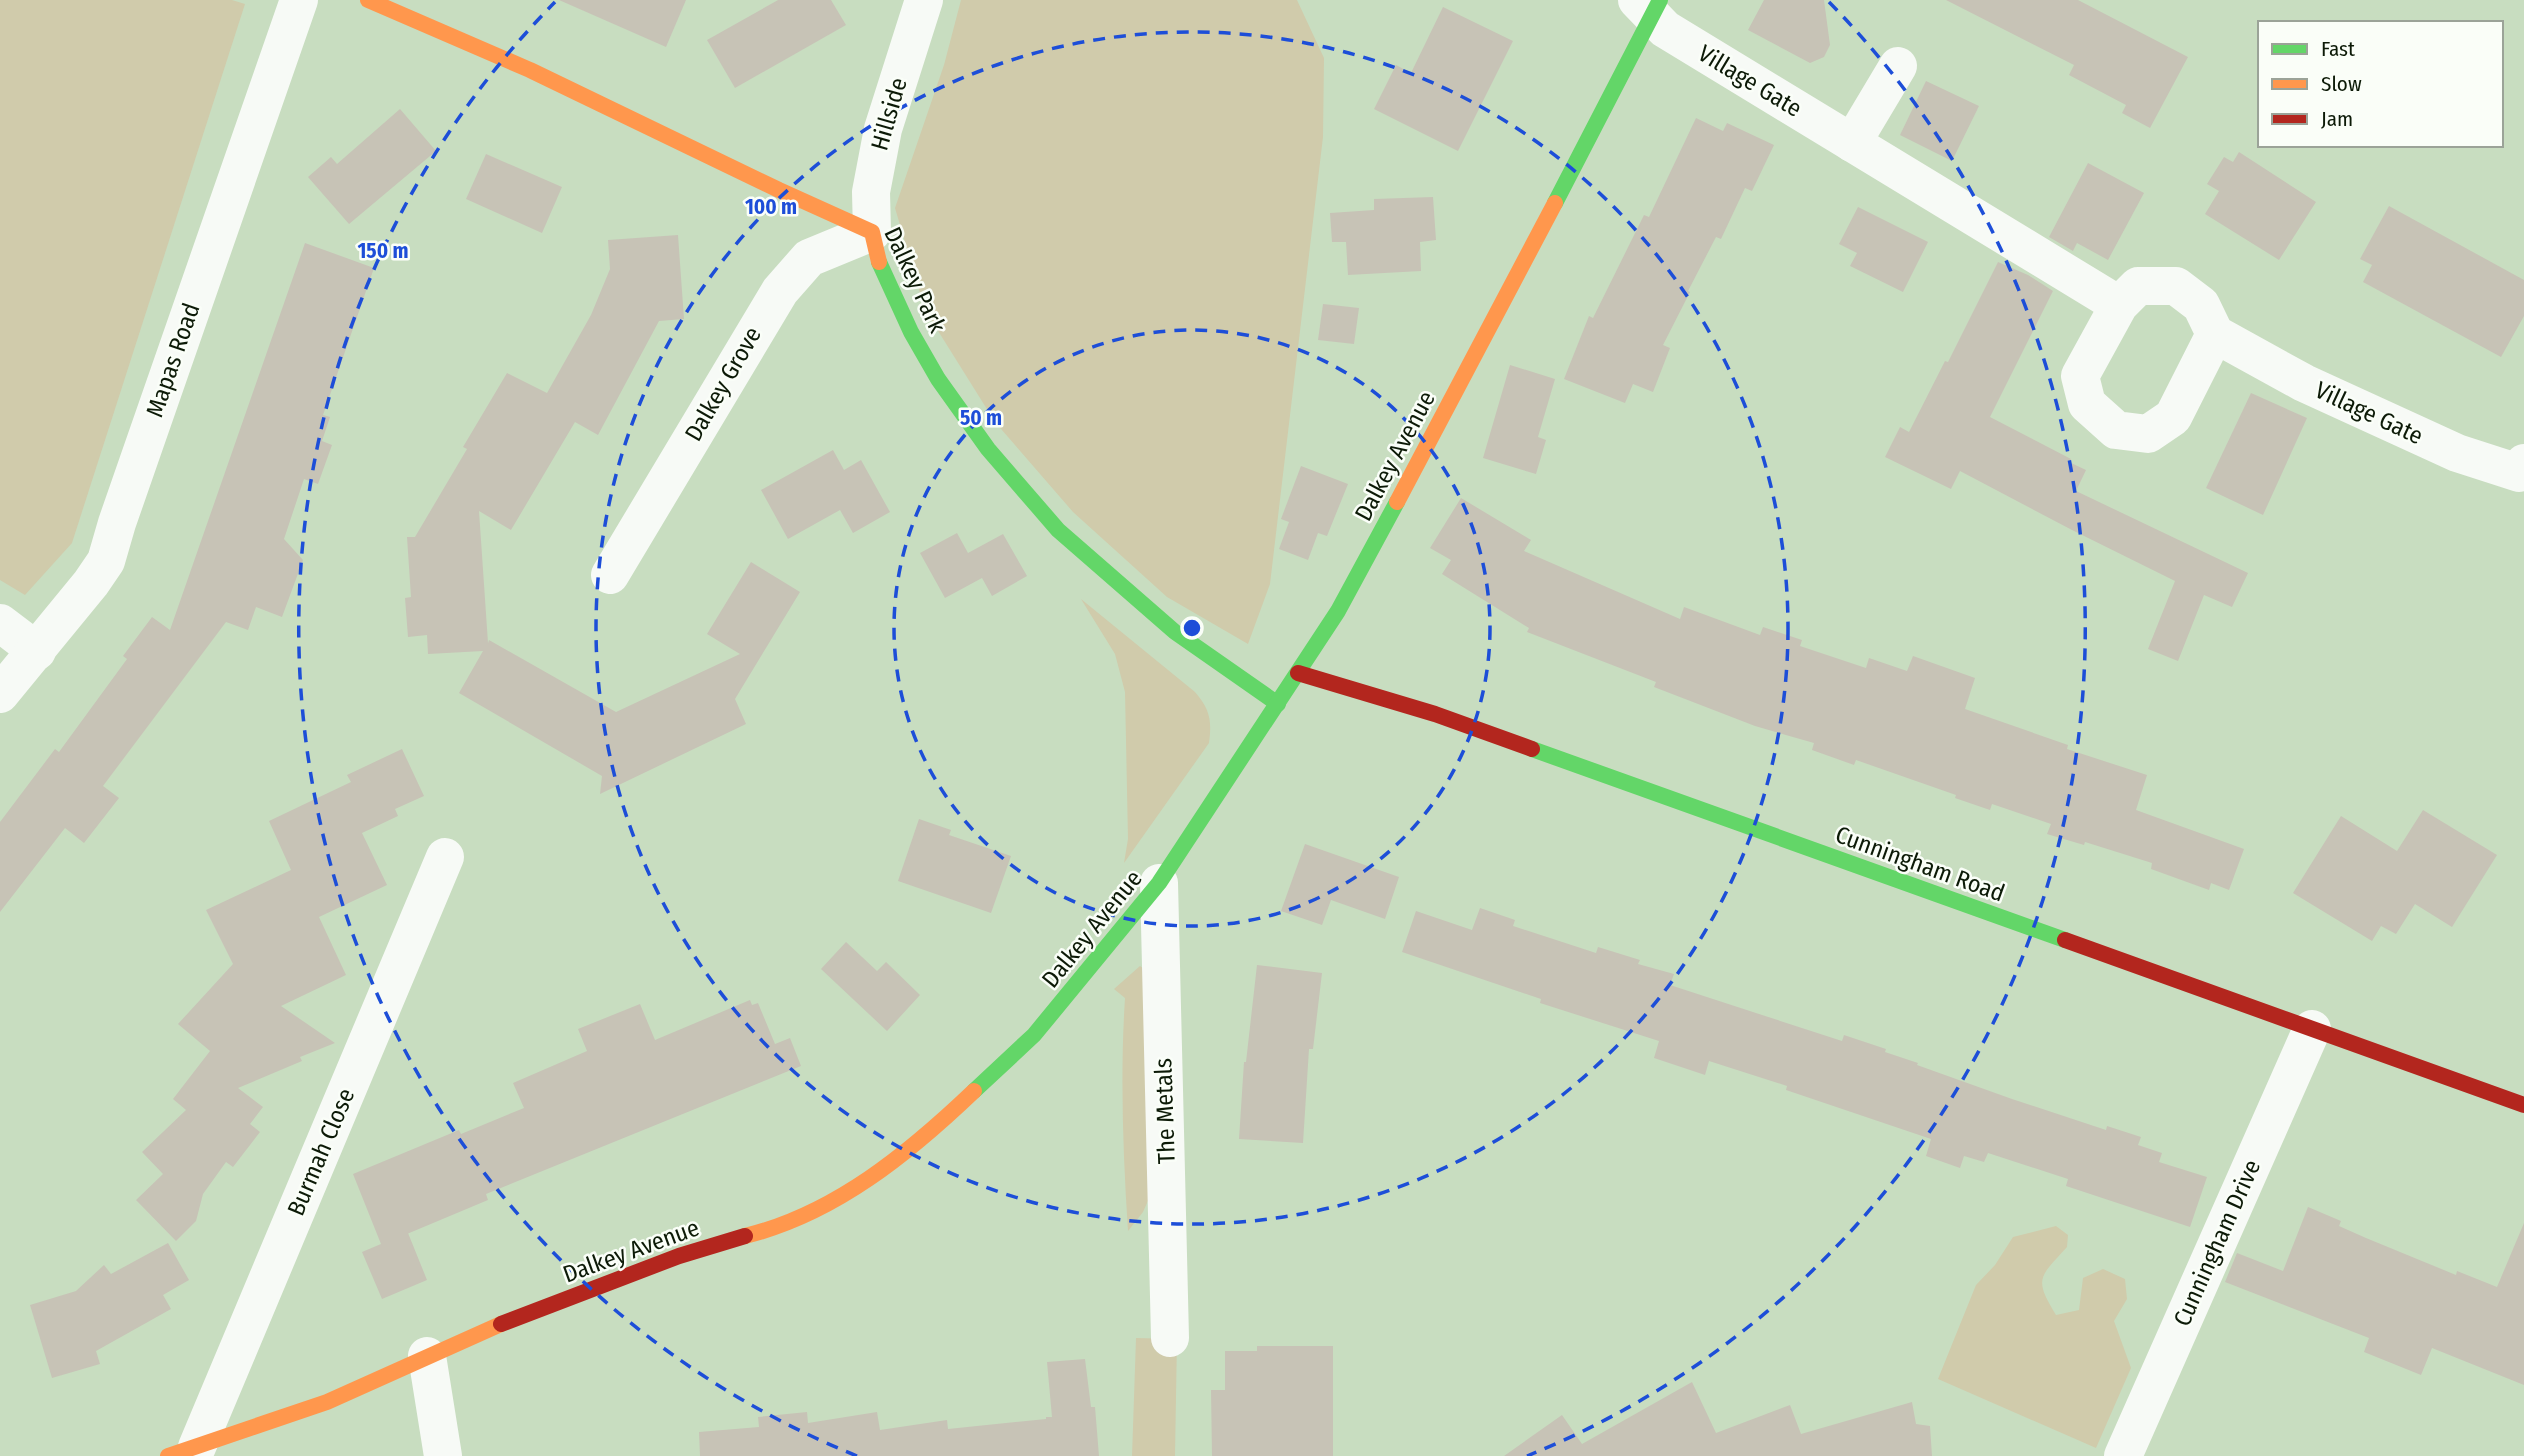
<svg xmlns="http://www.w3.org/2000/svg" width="2524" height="1456" font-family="'Fira Sans Condensed',sans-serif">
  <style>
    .green { fill: #d0cbab }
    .building { fill: #c7c3b6 }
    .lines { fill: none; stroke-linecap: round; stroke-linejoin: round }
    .street { stroke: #f7faf6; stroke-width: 38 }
    .fast { stroke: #63d668; stroke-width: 16 }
    .slow { stroke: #ff974d; stroke-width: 16 }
    .jam { stroke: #b3261e; stroke-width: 16 }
    .ring { fill: none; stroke: #1d4ed8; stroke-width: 3.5; stroke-dasharray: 12 9 }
    .labels { text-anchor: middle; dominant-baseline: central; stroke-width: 5; stroke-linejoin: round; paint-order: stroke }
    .street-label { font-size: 24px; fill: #0c1a07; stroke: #fafef8 }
    .centre { fill: #1d4ed8; stroke: #fafef8; stroke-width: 3.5 }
    .ring-label { font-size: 21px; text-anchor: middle; font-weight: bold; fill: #1d4ed8; stroke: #fafef8; stroke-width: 5; stroke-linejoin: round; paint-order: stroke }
  </style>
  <rect width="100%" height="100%" fill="#c8ddc0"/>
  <g class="green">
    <path d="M 0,0 L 232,0 L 245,4 L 72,543 L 25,595 L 0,580 Z"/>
    <path d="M 961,0 L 1297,0 L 1324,58 L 1323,137 L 1270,584 L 1248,644 L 1167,597 L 1073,512 L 995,422 L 925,310 L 895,208 L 944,65 Z"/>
    <path d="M 1081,599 L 1195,692 C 1210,709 1212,721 1209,743 L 1124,863 L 1128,839 L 1125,692 L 1115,654 Z"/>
    <path d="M 1140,966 L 1154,976 L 1151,1194 L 1143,1212 L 1128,1231 C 1123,1154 1120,1075 1125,998 L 1114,989 Z"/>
    <path d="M 2056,1226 L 2068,1235 L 2067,1247 C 2040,1277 2033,1278 2056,1315 L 2079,1310 L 2083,1278 L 2103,1269 L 2125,1279 L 2127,1299 L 2114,1321 L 2131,1368 L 2096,1448 L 1938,1379 L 1976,1285 L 1995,1265 L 2013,1237 Z"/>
    <path d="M 1136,1338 L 1177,1339 L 1175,1456 L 1132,1456 Z"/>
  </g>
  <g class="building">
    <path d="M 559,0 L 686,0 L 666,47 Z"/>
    <path d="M 778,0 L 831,0 L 846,25 L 735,88 L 707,40 Z"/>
    <path d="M 1764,0 L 1824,0 L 1830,45 L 1824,57 L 1810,63 L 1748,30 Z"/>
    <path d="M 1946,0 L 2078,0 L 2188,57 L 2150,128 L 2122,113 L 2126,105 L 2069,75 L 2074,65 Z"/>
    <path d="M 1443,7 L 1513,41 L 1458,151 L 1374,109 L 1396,65 L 1411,73 Z"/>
    <path d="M 1926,81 L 1979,106 L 1952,161 L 1900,135 Z"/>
    <path d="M 400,109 L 436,151 L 349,224 L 308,177 L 331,157 L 337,164 Z"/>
    <path d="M 1696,118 L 1723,131 L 1727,123 L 1774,145 L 1752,191 L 1745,188 L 1721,239 L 1716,237 L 1688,291 L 1690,292 L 1663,345 L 1670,348 L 1653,392 L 1633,384 L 1625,403 L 1564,379 L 1589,316 L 1593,318 L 1644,215 L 1649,217 Z"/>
    <path d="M 2239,152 L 2316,202 L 2279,260 L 2205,214 L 2219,191 L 2207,184 L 2224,157 L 2233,162 Z"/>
    <path d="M 486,154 L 562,187 L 542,233 L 466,199 Z"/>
    <path d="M 2088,163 L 2144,193 L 2108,260 L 2077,243 L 2073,251 L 2049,237 Z"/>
    <path d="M 1433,197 L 1436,240 L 1420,242 L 1421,271 L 1348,275 L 1346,242 L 1332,242 L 1330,213 L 1374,210 L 1374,199 Z"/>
    <path d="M 2389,206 L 2524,280 L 2524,316 L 2501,357 L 2363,282 L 2372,265 L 2360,259 Z"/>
    <path d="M 1858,207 L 1928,242 L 1903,292 L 1850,266 L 1857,253 L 1839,244 Z"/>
    <path d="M 678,235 L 684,319 L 659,321 L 598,435 L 575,422 L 511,530 L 479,511 L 488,643 L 489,640 L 616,712 L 740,654 L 707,634 L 751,562 L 800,592 L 735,699 L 746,724 L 600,794 L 602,776 L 459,693 L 483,651 L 428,654 L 427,635 L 408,637 L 405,598 L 411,597 L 407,537 L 415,537 L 467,449 L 463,447 L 507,373 L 547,393 L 591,315 L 610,269 L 608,240 Z"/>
    <path d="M 305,243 L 374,268 L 323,415 L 330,417 L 322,441 L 332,445 L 318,484 L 304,479 L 284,539 L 303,560 L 282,617 L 256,607 L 248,630 L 226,622 L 103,786 L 119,798 L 84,843 L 65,828 L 0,912 L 0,822 L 55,749 L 59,752 L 127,659 L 123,656 L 152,617 L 170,630 Z"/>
    <path d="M 1998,262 L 2028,275 L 2053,291 L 1990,417 L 2071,459 L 2069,462 L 2086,470 L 2076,491 L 2248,573 L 2232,607 L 2204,595 L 2178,661 L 2148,649 L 2175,581 L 2072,530 L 1960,471 L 1951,489 L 1885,457 L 1900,427 L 1909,432 L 1945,361 L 1948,362 Z"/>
    <path d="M 1323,304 L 1359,308 L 1354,344 L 1318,340 Z"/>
    <path d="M 1510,365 L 1555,379 L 1538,437 L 1546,440 L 1536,474 L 1483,458 Z"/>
    <path d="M 2251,393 L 2307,418 L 2263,515 L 2206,488 Z"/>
    <path d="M 833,450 L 844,470 L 861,460 L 890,512 L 853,533 L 840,510 L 788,539 L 761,490 Z"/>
    <path d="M 1301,466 L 1348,484 L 1327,536 L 1318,533 L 1308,560 L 1279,549 L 1289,522 L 1281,519 Z"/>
    <path d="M 1461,498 L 1531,540 L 1524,551 L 1680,619 L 1684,607 L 1760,635 L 1763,627 L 1802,640 L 1800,646 L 1866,668 L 1869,658 L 1907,671 L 1913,656 L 1975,678 L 1965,709 L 2068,745 L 2067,749 L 2147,775 L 2136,810 L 2244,849 L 2229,890 L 2211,883 L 2209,890 L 2151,869 L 2152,863 L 2085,842 L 2084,845 L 2047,834 L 2051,824 L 1992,804 L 1990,810 L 1955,798 L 1956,795 L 1856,760 L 1854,765 L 1812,750 L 1814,743 L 1755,726 L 1654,687 L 1656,682 L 1527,632 L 1529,628 L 1442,574 L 1451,560 L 1430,548 Z"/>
    <path d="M 957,533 L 968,553 L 1003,534 L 1027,576 L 992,596 L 982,578 L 945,598 L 920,553 Z"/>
    <path d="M 402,749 L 424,796 L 395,809 L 398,816 L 362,833 L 387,885 L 319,917 L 346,975 L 281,1006 L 335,1043 L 300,1057 L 302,1061 L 238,1088 L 263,1107 L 250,1124 L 260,1132 L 233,1167 L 226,1162 L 203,1194 L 196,1221 L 176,1241 L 136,1200 L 163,1174 L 142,1152 L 186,1110 L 173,1099 L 210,1051 L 178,1024 L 233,964 L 206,910 L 291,870 L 269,821 L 351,782 L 347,775 Z"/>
    <path d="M 2423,810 L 2497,855 L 2452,927 L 2415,904 L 2396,934 L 2381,926 L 2372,941 L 2293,893 L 2341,816 L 2397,851 Z"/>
    <path d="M 919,819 L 951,830 L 949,835 L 1011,856 L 991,913 L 898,881 Z"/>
    <path d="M 1305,844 L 1399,877 L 1385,919 L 1331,900 L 1322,925 L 1281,911 Z"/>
    <path d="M 1480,908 L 1515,920 L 1513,926 L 1596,953 L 1598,947 L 1640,960 L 1638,964 L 1674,974 L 1670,985 L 1842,1041 L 1844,1035 L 1886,1049 L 1885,1052 L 1918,1063 L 1917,1065 L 2012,1099 L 2106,1130 L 2107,1126 L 2141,1137 L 2138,1145 L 2162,1153 L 2159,1162 L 2207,1177 L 2190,1227 L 2066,1186 L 2068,1179 L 1988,1153 L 1984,1162 L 1964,1156 L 1960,1168 L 1926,1156 L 1931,1139 L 1786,1090 L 1787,1086 L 1709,1061 L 1705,1075 L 1654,1058 L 1659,1041 L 1540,1003 L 1541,999 L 1402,952 L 1416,911 L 1472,930 Z"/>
    <path d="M 846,942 L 877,971 L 886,962 L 920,995 L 887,1031 L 821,969 Z"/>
    <path d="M 1257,965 L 1322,973 L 1313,1049 L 1309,1049 L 1303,1143 L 1239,1139 L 1244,1062 L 1246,1062 Z"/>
    <path d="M 750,1000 L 752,1005 L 758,1003 L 775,1044 L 790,1038 L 801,1066 L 486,1194 L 488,1200 L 395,1239 L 408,1233 L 427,1280 L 382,1299 L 362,1252 L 381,1244 L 353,1174 L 459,1130 L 461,1134 L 524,1108 L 513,1083 L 587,1051 L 578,1029 L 640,1004 L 655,1040 Z"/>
    <path d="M 2308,1207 L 2341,1221 L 2339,1226 L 2366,1238 L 2456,1275 L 2457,1271 L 2497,1287 L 2524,1223 L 2524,1385 L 2432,1348 L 2421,1375 L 2364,1352 L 2369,1338 L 2225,1282 L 2237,1253 L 2283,1271 Z"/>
    <path d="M 168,1243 L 189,1280 L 163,1295 L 171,1309 L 96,1351 L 100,1364 L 52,1378 L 30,1305 L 76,1291 L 104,1265 L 111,1274 Z"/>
    <path d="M 1257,1346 L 1333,1346 L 1333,1456 L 1212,1456 L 1211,1390 L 1225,1390 L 1225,1351 L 1257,1351 Z"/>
    <path d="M 1085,1359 L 1091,1407 L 1095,1407 L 1099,1456 L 700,1456 L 699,1432 L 759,1427 L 758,1417 L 807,1412 L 808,1423 L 877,1412 L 880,1430 L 947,1420 L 948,1429 L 1046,1419 L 1046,1417 L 1052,1417 L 1047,1362 Z"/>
    <path d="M 1692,1382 L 1716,1433 L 1790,1405 L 1801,1434 L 1912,1402 L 1916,1424 L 1930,1426 L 1932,1456 L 1504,1456 L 1562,1415 L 1582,1444 Z"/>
  </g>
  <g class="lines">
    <g class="street">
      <path d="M 1637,0 L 1665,29 L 2119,305"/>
      <path d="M 1852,143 L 1898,66"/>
      <path d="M 2215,334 L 2173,417 L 2148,434 L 2116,430 L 2087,404 L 2080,376 L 2119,305 L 2138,286 L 2176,286 L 2201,305 L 2215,334 L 2304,383 L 2457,453 L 2519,473 L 2524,463"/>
      <path d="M 610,575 L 780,291 L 809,258 L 872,232 L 871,192 L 883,129 L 924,0"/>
      <path d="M 0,623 L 37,651"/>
      <path d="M 0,694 L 91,583 L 106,561 L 117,523 L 299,0"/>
      <path d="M 1159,883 L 1170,1338"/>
      <path d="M 427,1356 L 443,1456"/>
      <path d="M 197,1447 L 445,857"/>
      <path d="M 2123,1456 L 2312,1029"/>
    </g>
    <g class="fast">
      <path d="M 1555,203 L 1660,0"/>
      <path d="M 879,262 L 911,332 L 938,379 L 988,449 L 1058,530 L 1175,632 L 1278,704"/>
      <path d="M 1532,749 L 2065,940"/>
      <path d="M 974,1091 L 1034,1035 L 1159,883 L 1338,611 L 1397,502"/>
    </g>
    <g class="slow">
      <path d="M 368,0 L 530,70 L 779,190 L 872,232 L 879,262"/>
      <path d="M 1397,502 L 1555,203"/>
      <path d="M 745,1236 C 835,1214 909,1153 974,1091"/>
      <path d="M 168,1456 L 327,1402 L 501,1324"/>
    </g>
    <g class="jam">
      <path d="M 1298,673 L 1435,714 L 1532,749"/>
      <path d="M 2065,940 L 2524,1105"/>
      <path d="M 501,1324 L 679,1256 L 745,1236"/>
    </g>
  </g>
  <g class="ring">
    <circle cx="1192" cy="628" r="298"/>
    <circle cx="1192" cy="628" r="596"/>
    <path d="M857 1456A893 893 0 0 1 555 2M1829 2A893 893 0 0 1 1527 1456"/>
  </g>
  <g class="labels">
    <g class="street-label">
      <text transform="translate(1750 81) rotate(31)">Village Gate</text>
      <text transform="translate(889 114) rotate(-74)">Hillside</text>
      <text transform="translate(915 280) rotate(65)">Dalkey Park</text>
      <text transform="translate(173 360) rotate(-71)">Mapas Road</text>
      <text transform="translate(723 384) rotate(-60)">Dalkey Grove</text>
      <text transform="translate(2369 413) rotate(25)">Village Gate</text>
      <text transform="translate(1395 456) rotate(-62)">Dalkey Avenue</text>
      <text transform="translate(1920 864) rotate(20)">Cunningham Road</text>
      <text transform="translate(1092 929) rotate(-51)">Dalkey Avenue</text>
      <text transform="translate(1165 1111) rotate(-92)">The Metals</text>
      <text transform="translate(321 1152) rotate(-67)">Burmah Close</text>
      <text transform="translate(2217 1243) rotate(-66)">Cunningham Drive</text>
      <text transform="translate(631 1251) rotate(-20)">Dalkey Avenue</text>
    </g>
  </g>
  <circle cx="1192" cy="628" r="10" class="centre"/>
  <g class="ring-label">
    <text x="771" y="214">100 m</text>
    <text x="383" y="258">150 m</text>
    <text x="981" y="425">50 m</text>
  </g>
  <rect x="2258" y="21" width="245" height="126" fill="#fafef8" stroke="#9ba398" stroke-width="2"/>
  <rect x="2272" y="44" width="35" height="10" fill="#63d668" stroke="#9ba398" stroke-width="2"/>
  <text x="2321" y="56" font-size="21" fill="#0c1a07">Fast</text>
  <rect x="2272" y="79" width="35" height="10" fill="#ff974d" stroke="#9ba398" stroke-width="2"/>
  <text x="2321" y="91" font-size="21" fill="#0c1a07">Slow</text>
  <rect x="2272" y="114" width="35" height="10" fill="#b3261e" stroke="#9ba398" stroke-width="2"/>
  <text x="2321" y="126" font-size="21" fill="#0c1a07">Jam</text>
</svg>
